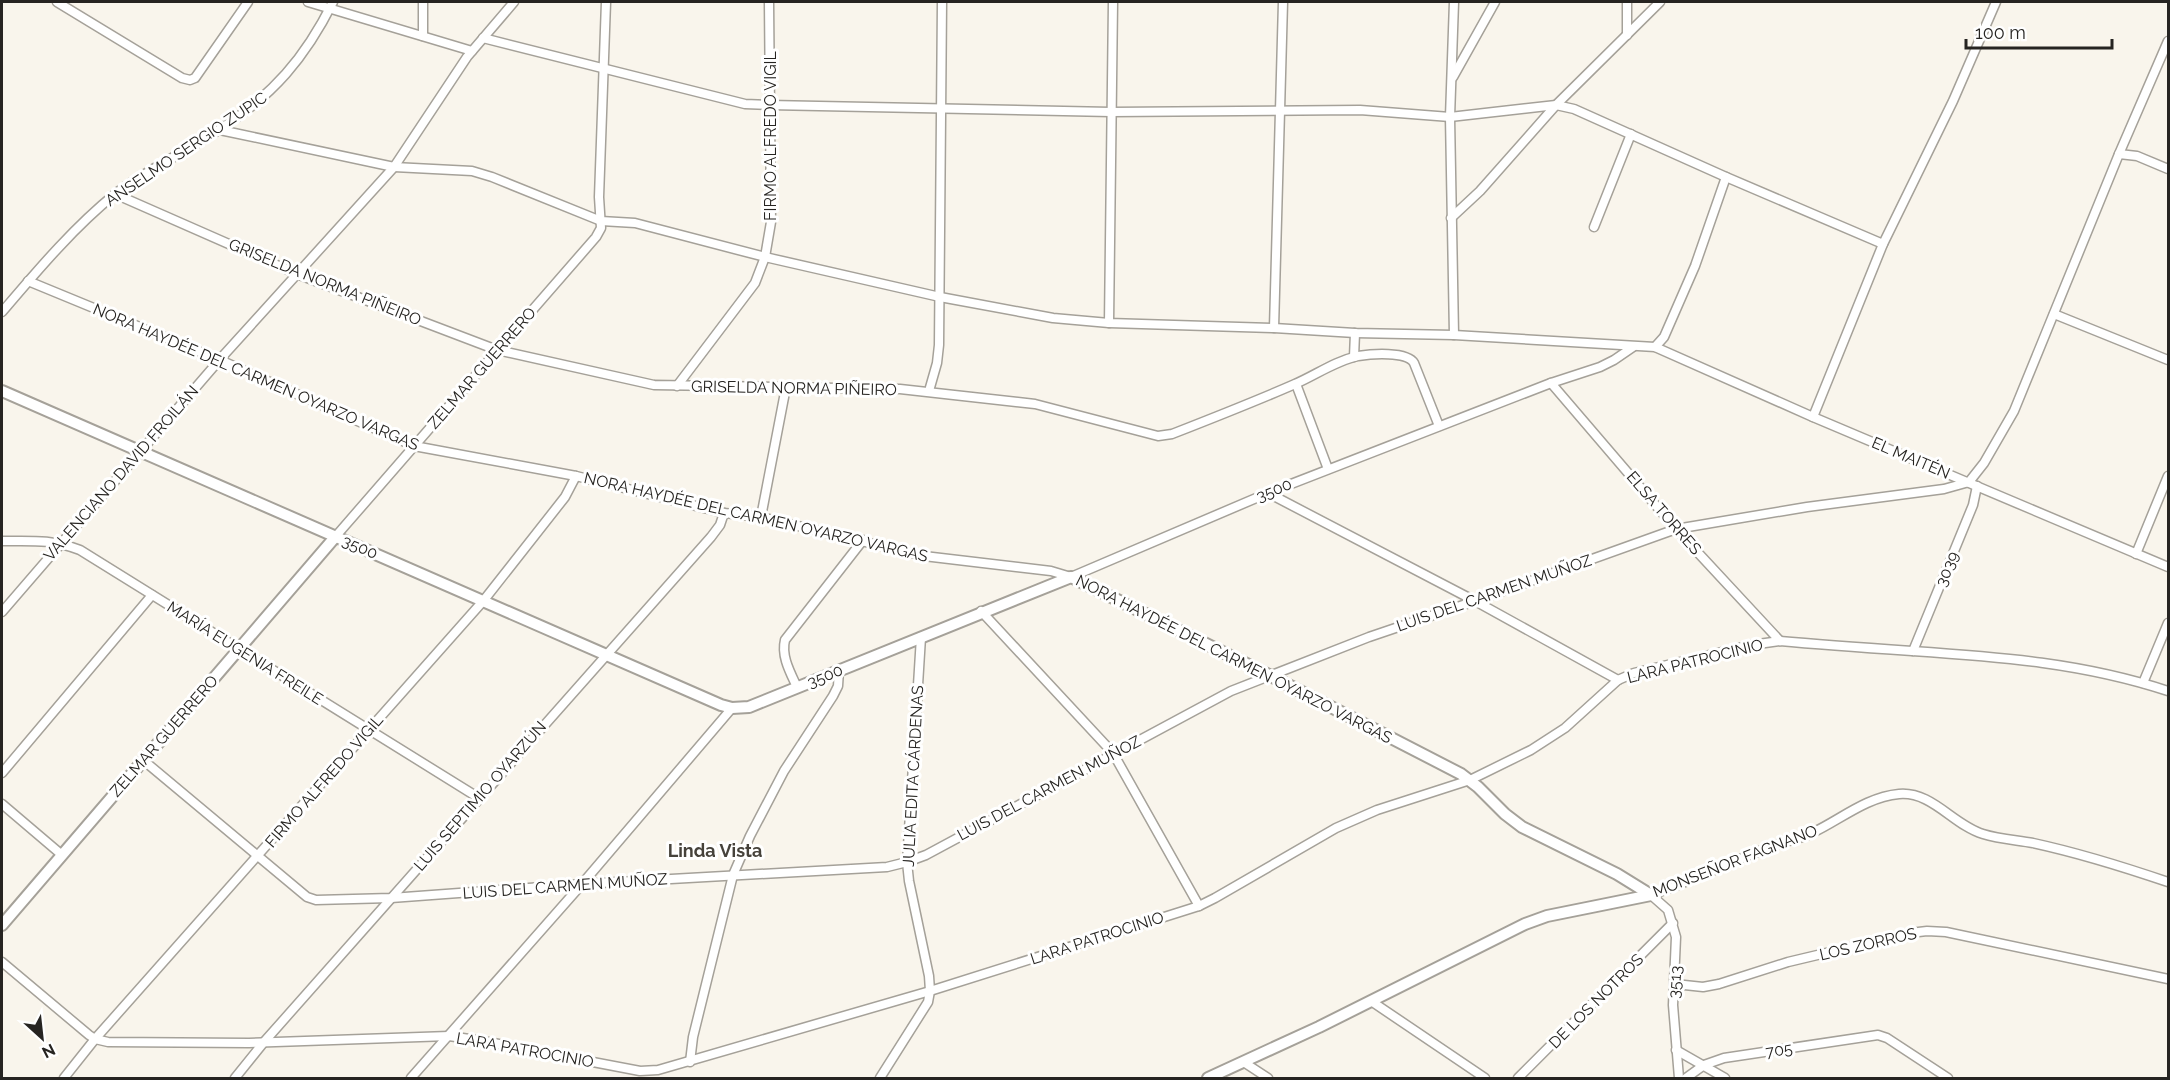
<svg xmlns="http://www.w3.org/2000/svg" width="2170" height="1080" font-family="Raleway,sans-serif">
  <style>
    .lines { fill: none; stroke-linecap: round; stroke-linejoin: round }
    .minor-casing { stroke: #a5a199; stroke-width: 11 }
    .tertiary-casing { stroke: #a5a199; stroke-width: 14 }
    .minor { stroke: #fff; stroke-width: 8 }
    .tertiary { stroke: #fff; stroke-width: 10 }
    .labels { text-anchor: middle; dominant-baseline: central; stroke-width: 6; stroke-linejoin: round; paint-order: stroke }
    .street-label { font-size: 16px; fill: #262421; stroke: #fff }
    .neighbourhood-label { font-size: 18px; font-weight: bold; fill: #46423b; stroke: #fff }
  </style>
  <rect width="100%" height="100%" fill="#f9f5ec"/>
  <g class="lines">
    <g class="minor-casing">
      <g id="minor">
        <path d="M 57,2 L 182,78 L 190,80 L 195,78 L 248,2"/>
        <path d="M 308,2 L 472,51"/>
        <path d="M 1454,2 L 1450,117 L 1454,335"/>
        <path d="M 1627,35 L 1627,2"/>
        <path d="M 423,36 L 423,2"/>
        <path d="M 483,38 L 745,104 L 769,105 L 1111,112 L 1360,110 L 1450,117 L 1556,105 L 1574,109 L 1726,177 L 1883,244"/>
        <path d="M 1453,77 L 1495,2"/>
        <path d="M 220,130 L 394,167 L 472,171 L 492,177 L 601,221 L 635,223 L 765,257 L 940,297 L 1053,318 L 1109,323 L 1274,328 L 1355,333 L 1454,335 L 1655,347 L 1813,417 L 2168,567"/>
        <path d="M 2119,154 L 2137,156 L 2168,169"/>
        <path d="M 115,194 L 297,274 L 497,350 L 654,385 L 900,389 L 1035,404 L 1158,436 L 1172,434 C 1213,418 1254,402 1295,384 C 1316,375 1335,361 1358,356 C 1371,354 1407,351 1414,363 L 1439,426"/>
        <path d="M 1451,218 L 1480,191 L 1556,105 L 1660,2"/>
        <path d="M 1594,227 L 1631,134"/>
        <path d="M 28,281 L 220,360 L 414,446 L 576,476 L 724,513 L 761,517 L 924,556 L 1051,571 L 1071,577 L 1268,493 L 1551,383 L 1600,367 L 1614,360 L 1633,347"/>
        <path d="M 2,312 C 37,271 73,228 115,194 C 148,169 186,152 220,129 C 273,95 305,58 333,2"/>
        <path d="M 2054,314 L 2168,360"/>
        <path d="M 1109,323 L 1113,2"/>
        <path d="M 1274,328 L 1283,2"/>
        <path d="M 1655,347 L 1664,337 L 1695,266 L 1726,177"/>
        <path d="M 1354,357 L 1355,333"/>
        <path d="M 1551,383 L 1676,529 L 1780,641"/>
        <path d="M 1296,384 L 1328,469"/>
        <path d="M 677,386 L 755,283 L 765,257 L 771,222 L 769,2"/>
        <path d="M 929,391 L 937,363 L 939,345 L 942,2"/>
        <path d="M 1813,417 L 1883,244 L 1953,101 L 1996,2"/>
        <path d="M 1268,493 L 1475,601 L 1618,680"/>
        <path d="M 761,517 L 786,387"/>
        <path d="M 336,536 L 596,237 L 601,228 L 599,197 L 606,2"/>
        <path d="M 2,541 C 33,541 50,539 80,550 L 479,798"/>
        <path d="M 2136,554 L 2168,476"/>
        <path d="M 981,611 L 1113,753 L 1199,906"/>
        <path d="M 2,612 L 222,357 L 394,167 L 467,57 L 514,2"/>
        <path d="M 1913,651 L 1973,505 L 1977,486"/>
        <path d="M 2143,683 L 2168,623"/>
        <path d="M 797,687 C 790,672 781,656 785,640 L 863,540"/>
        <path d="M 143,760 L 307,897 L 316,900 L 391,898 L 582,884 L 887,867 L 907,862 L 926,855 L 1231,691 L 1369,637 L 1475,601 L 1676,529 L 1807,507 L 1944,489 L 1969,482 L 1984,463 L 2014,411 L 2119,154 L 2168,41"/>
        <path d="M 2,773 L 152,595"/>
        <path d="M 2,804 L 62,855"/>
        <path d="M 1651,895 C 1692,881 1732,861 1773,846 C 1786,841 1800,839 1812,833 C 1840,820 1866,797 1899,794 C 1932,791 1953,825 1983,834 C 1999,839 2016,840 2033,843 C 2079,853 2124,867 2168,882"/>
        <path d="M 1651,895 L 1668,910 L 1676,937 L 1673,1005 L 1679,1078"/>
        <path d="M 2,962 L 89,1035 L 95,1039 L 108,1042 L 249,1043 L 449,1036 L 483,1041 L 640,1071 L 658,1070 L 930,991 L 1199,906 L 1215,898 L 1336,828 L 1377,810 L 1470,780 L 1531,750 L 1565,728 L 1618,680 L 1634,673 L 1751,645 L 1780,641 C 1824,645 1868,648 1912,651 C 2001,657 2083,663 2168,691"/>
        <path d="M 1675,984 L 1703,987 L 1719,984 L 1788,962 L 1910,933 L 1927,931 L 1946,932 L 2168,979"/>
        <path d="M 1371,1001 L 1485,1078"/>
        <path d="M 1676,1050 L 1725,1078"/>
        <path d="M 690,1062 L 693,1037 L 733,875 L 750,836 L 784,771 L 833,696 L 838,686 L 839,670"/>
        <path d="M 1245,1063 L 1268,1078"/>
        <path d="M 64,1078 L 95,1039 L 484,600 L 565,497 L 576,476"/>
        <path d="M 235,1078 L 264,1042 L 711,537 L 720,525 L 724,513"/>
        <path d="M 411,1078 L 582,884 L 732,708"/>
        <path d="M 880,1078 L 928,1002 L 930,991 L 929,976 L 909,881 L 907,862 L 921,637"/>
        <path d="M 1518,1078 L 1673,923"/>
        <path d="M 1686,1078 L 1704,1065 L 1724,1058 L 1878,1035 L 1887,1038 L 1948,1078"/>
      </g>
    </g>
    <g class="tertiary-casing">
      <g id="tertiary">
        <path d="M 2,391 L 721,705 L 732,708 L 749,707 L 1071,577 L 1269,675 L 1461,774 L 1478,787 L 1505,814 L 1522,827 L 1617,874 L 1651,895"/>
        <path d="M 2,925 L 336,536"/>
        <path d="M 1208,1078 L 1319,1027 L 1525,924 L 1547,916 L 1651,895"/>
      </g>
    </g>
    <use href="#minor" class="minor"/>
    <use href="#tertiary" class="tertiary"/>
  </g>
  <g class="labels">
    <g class="street-label">
      <text transform="translate(770 136) rotate(-90)">FIRMO ALFREDO VIGIL</text>
      <text transform="translate(186 149) rotate(-34)">ANSELMO SERGIO ZUPIC</text>
      <text transform="translate(325 282) rotate(22)">GRISELDA NORMA PIÑEIRO</text>
      <text transform="translate(482 368) rotate(-49)">ZELMAR GUERRERO</text>
      <text transform="translate(256 377) rotate(23)">NORA HAYDÉE DEL CARMEN OYARZO VARGAS</text>
      <text transform="translate(794 388) rotate(1)">GRISELDA NORMA PIÑEIRO</text>
      <text transform="translate(1911 458) rotate(23)">EL MAITÉN</text>
      <text transform="translate(121 473) rotate(-49)">VALENCIANO DAVID FROILÁN</text>
      <text transform="translate(1274 490) rotate(-22)">3500</text>
      <text transform="translate(1664 513) rotate(49)">ELSA TORRES</text>
      <text transform="translate(756 517) rotate(13)">NORA HAYDÉE DEL CARMEN OYARZO VARGAS</text>
      <text transform="translate(360 547) rotate(23)">3500</text>
      <text transform="translate(1947 569) rotate(-68)">3039</text>
      <text transform="translate(1494 593) rotate(-19)">LUIS DEL CARMEN MUÑOZ</text>
      <text transform="translate(245 653) rotate(32)">MARÍA EUGENIA FREILE</text>
      <text transform="translate(1234 659) rotate(27)">NORA HAYDÉE DEL CARMEN OYARZO VARGAS</text>
      <text transform="translate(1695 661) rotate(-14)">LARA PATROCINIO</text>
      <text transform="translate(825 676) rotate(-22)">3500</text>
      <text transform="translate(164 736) rotate(-49)">ZELMAR GUERRERO</text>
      <text transform="translate(913 776) rotate(-87)">JULIA EDITA CÁRDENAS</text>
      <text transform="translate(324 781) rotate(-49)">FIRMO ALFREDO VIGIL</text>
      <text transform="translate(1049 788) rotate(-28)">LUIS DEL CARMEN MUÑOZ</text>
      <text transform="translate(480 796) rotate(-49)">LUIS SEPTIMIO OYARZÚN</text>
      <text transform="translate(1735 861) rotate(-21)">MONSEÑOR FAGNANO</text>
      <text transform="translate(565 886) rotate(-4)">LUIS DEL CARMEN MUÑOZ</text>
      <text transform="translate(1097 938) rotate(-18)">LARA PATROCINIO</text>
      <text transform="translate(1868 944) rotate(-13)">LOS ZORROS</text>
      <text transform="translate(1675 982) rotate(-86)">3513</text>
      <text transform="translate(1596 1001) rotate(-45)">DE LOS NOTROS</text>
      <text transform="translate(525 1050) rotate(10)">LARA PATROCINIO</text>
      <text transform="translate(1779 1050) rotate(-9)">705</text>
    </g>
    <g class="neighbourhood-label">
      <text x="715" y="850">Linda Vista</text>
    </g>
  </g>
  <rect width="2170" height="1080" fill="none" stroke="#262421" stroke-width="6"/>
  <g transform="translate(42 1038) rotate(153)" stroke="#ffffff" stroke-width="4.5" paint-order="stroke">
  <path d="M0-4.5L10 22L0 15L-10 22Z" fill="#262421"/>
  <text y="-9" font-size="16" font-weight="bold" text-anchor="middle" fill="#262421">N</text>
  </g>
  <path d="M1966 39v9h146v-9" fill="none" stroke="#262421" stroke-width="3"/>
  <text x="1975" y="39" font-size="18" fill="#262421" stroke="#ffffff" stroke-width="4.5" paint-order="stroke">100 m</text>
</svg>
